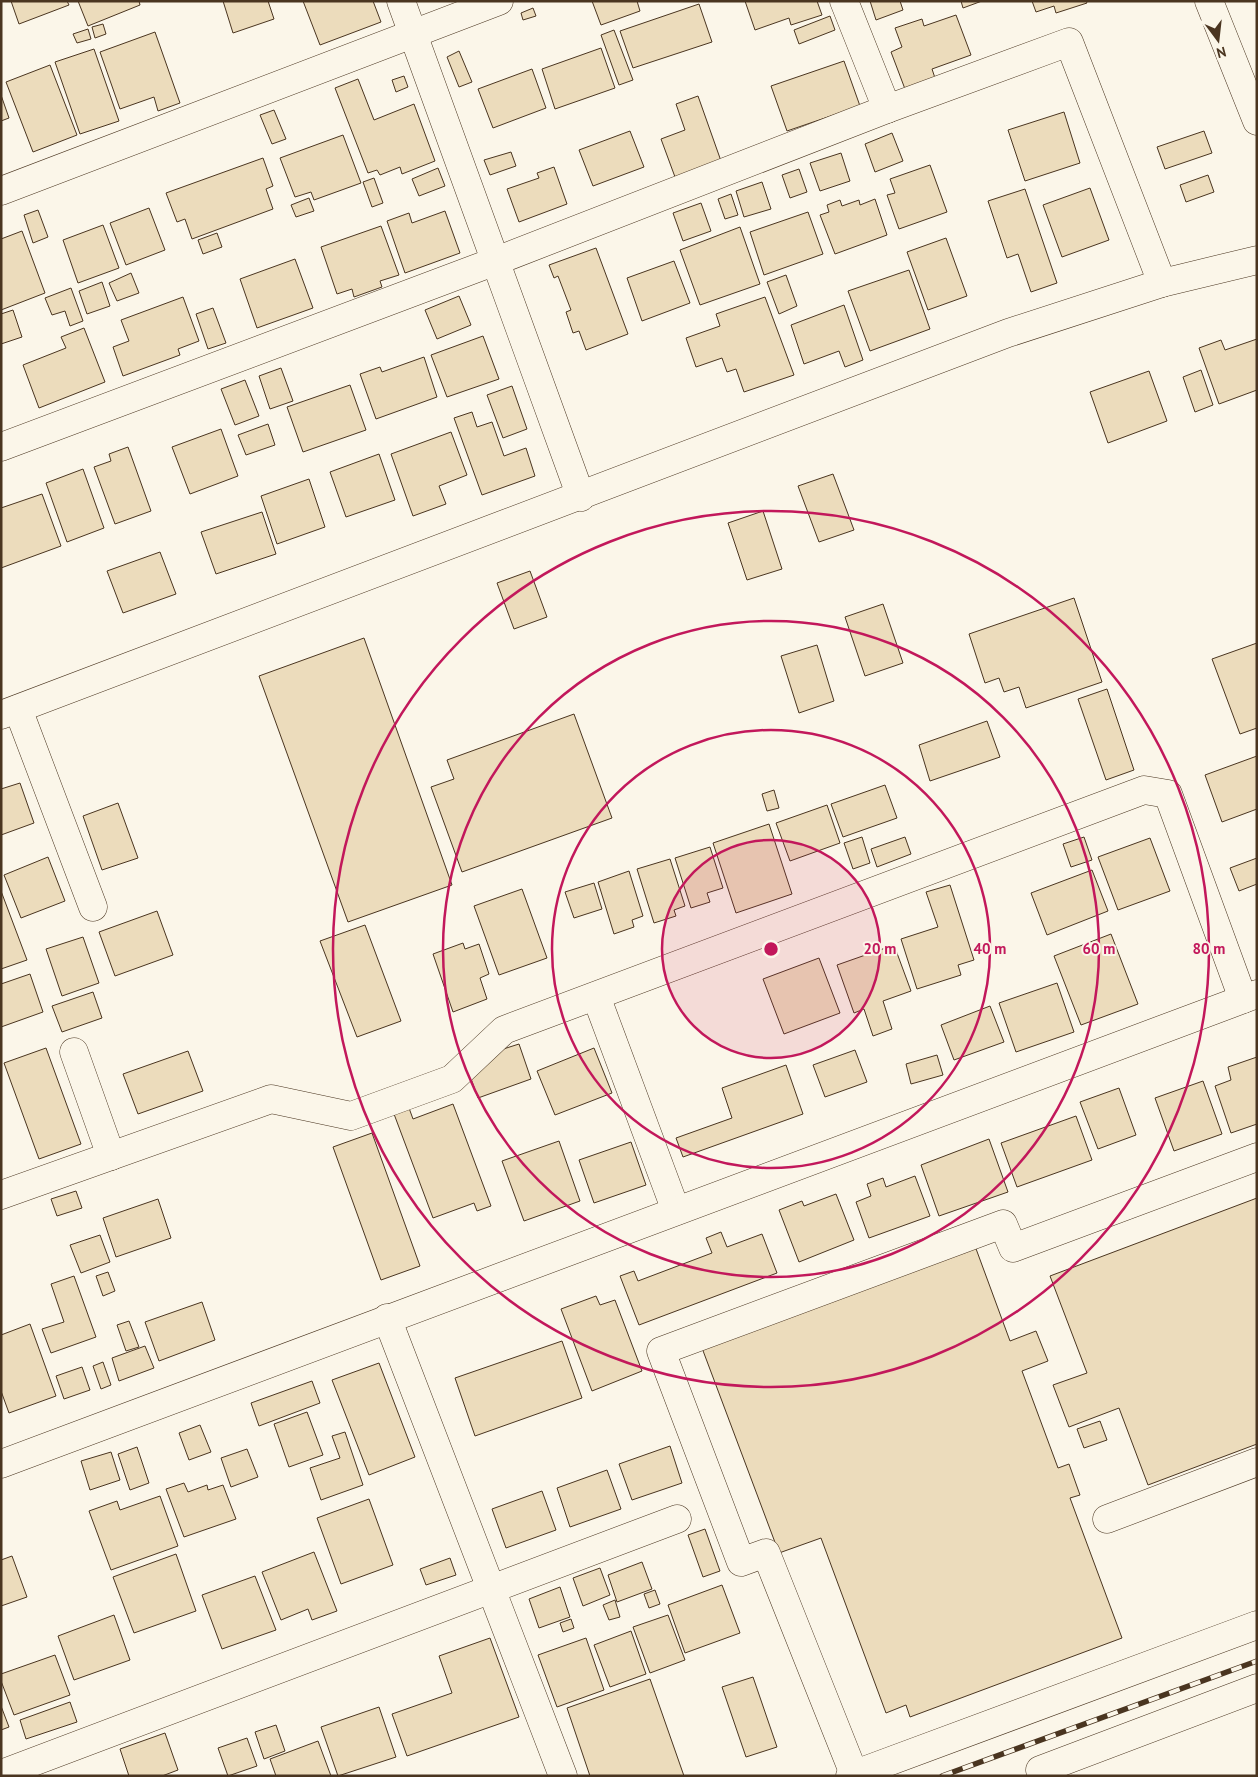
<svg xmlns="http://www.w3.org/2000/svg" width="1258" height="1777" font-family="'PT Sans',sans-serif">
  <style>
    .building { fill: #ecdcbc; stroke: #4a3520 }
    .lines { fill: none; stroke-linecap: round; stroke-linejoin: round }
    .minor-casing { stroke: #4a3520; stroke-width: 29 }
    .minor { stroke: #fbf6e9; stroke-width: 28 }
    .rail-casing { stroke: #4a3520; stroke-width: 5.5 }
    .rail { stroke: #fbf6e9; stroke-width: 4; stroke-dasharray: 11; stroke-linecap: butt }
    .ring { fill: none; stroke: #c2185b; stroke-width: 2.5 }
    .centre { fill: #c2185b; stroke: #fbf6e9; stroke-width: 2.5 }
    .ring-label { font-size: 15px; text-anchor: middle; font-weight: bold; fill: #c2185b; stroke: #fbf6e9; stroke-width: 4; stroke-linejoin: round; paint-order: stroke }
  </style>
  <rect width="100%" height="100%" fill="#fbf6e9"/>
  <g class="building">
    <path d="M 11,1 L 67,1 L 69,5 L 19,24 Z"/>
    <path d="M 78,1 L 139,1 L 140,5 L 88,26 Z"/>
    <path d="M 223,1 L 268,1 L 274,19 L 233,33 Z"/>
    <path d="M 303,1 L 373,1 L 381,22 L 320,45 Z"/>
    <path d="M 592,1 L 637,1 L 640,11 L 601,25 Z"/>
    <path d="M 745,1 L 817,1 L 822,15 L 791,25 L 789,18 L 755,30 Z"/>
    <path d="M 870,1 L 900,1 L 903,10 L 876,20 Z"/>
    <path d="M 961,1 L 982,1 L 963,8 Z"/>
    <path d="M 1032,1 L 1086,1 L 1087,3 L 1056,13 L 1054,6 L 1036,12 Z"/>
    <path d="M 699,4 L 712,42 L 633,68 L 620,31 Z"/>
    <path d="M 533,8 L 536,16 L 523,20 L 521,13 Z"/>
    <path d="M 956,15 L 971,55 L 932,69 L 935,78 L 905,89 L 891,52 L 902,47 L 895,28 L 922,19 L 924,26 Z"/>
    <path d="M 830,16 L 835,30 L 799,44 L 794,30 Z"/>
    <path d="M 103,24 L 106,34 L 95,38 L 92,27 Z"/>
    <path d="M 88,29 L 91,39 L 77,43 L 73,34 Z"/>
    <path d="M 614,30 L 633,80 L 619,85 L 601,35 Z"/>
    <path d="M 155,32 L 180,103 L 158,111 L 154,97 L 120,109 L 100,52 Z"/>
    <path d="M 601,48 L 615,88 L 555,109 L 542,69 Z"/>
    <path d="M 94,49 L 119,121 L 80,134 L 55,62 Z"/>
    <path d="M 459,51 L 472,82 L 459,87 L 447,57 Z"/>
    <path d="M 844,61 L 860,106 L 787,131 L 771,86 Z"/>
    <path d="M 50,65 L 77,135 L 33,152 L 6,82 Z"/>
    <path d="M 532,69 L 546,108 L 493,128 L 478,89 Z"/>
    <path d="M 404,76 L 408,87 L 396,92 L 392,80 Z"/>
    <path d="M 358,79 L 374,120 L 414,104 L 435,161 L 402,174 L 400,167 L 380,175 L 377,170 L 368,173 L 335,88 Z"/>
    <path d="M 1,95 L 9,118 L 1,121 Z"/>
    <path d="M 698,96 L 721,161 L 675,177 L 661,139 L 685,130 L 676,104 Z"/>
    <path d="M 274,110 L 286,139 L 272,144 L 260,115 Z"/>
    <path d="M 1064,112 L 1080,163 L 1025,181 L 1008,130 Z"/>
    <path d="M 630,131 L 644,167 L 593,186 L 579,150 Z"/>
    <path d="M 1204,131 L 1212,153 L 1165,169 L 1157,147 Z"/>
    <path d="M 892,133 L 903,161 L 875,172 L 865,144 Z"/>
    <path d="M 343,135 L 361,183 L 314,200 L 311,192 L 295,197 L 280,158 Z"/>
    <path d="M 511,152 L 516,166 L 490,175 L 484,160 Z"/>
    <path d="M 841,153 L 850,181 L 820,191 L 810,163 Z"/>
    <path d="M 263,158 L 273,186 L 266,189 L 273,209 L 192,239 L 185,219 L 177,222 L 166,193 Z"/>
    <path d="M 930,165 L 947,212 L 899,229 L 887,195 L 895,193 L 890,179 Z"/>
    <path d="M 554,167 L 567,204 L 519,222 L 507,189 L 539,178 L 537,173 Z"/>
    <path d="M 438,168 L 445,186 L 419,196 L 412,179 Z"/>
    <path d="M 799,169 L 807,192 L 790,198 L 782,175 Z"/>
    <path d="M 1208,175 L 1214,192 L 1186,202 L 1180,185 Z"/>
    <path d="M 374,178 L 383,203 L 372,207 L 363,182 Z"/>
    <path d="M 762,182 L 771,209 L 744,217 L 736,191 Z"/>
    <path d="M 1090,188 L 1109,240 L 1062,257 L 1043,205 Z"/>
    <path d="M 1025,189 L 1057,283 L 1031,292 L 1018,254 L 1007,258 L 988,201 Z"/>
    <path d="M 731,194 L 738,215 L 725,219 L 718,199 Z"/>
    <path d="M 309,198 L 314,211 L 296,217 L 291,205 Z"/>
    <path d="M 875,199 L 887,235 L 835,254 L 820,215 L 829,212 L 827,205 L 840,200 L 842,206 L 859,200 L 860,205 Z"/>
    <path d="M 701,203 L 711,231 L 683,241 L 673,213 Z"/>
    <path d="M 149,208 L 165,250 L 126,265 L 110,223 Z"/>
    <path d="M 38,210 L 48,237 L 33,243 L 24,215 Z"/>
    <path d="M 445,211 L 460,253 L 405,273 L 387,221 L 409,213 L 412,223 Z"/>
    <path d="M 808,212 L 823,254 L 764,275 L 750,232 Z"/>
    <path d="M 103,225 L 119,268 L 78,283 L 63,240 Z"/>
    <path d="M 381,226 L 399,275 L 380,281 L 382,287 L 354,297 L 352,289 L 337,294 L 321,247 Z"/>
    <path d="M 740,227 L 760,284 L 700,305 L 680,250 Z"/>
    <path d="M 22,231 L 45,293 L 1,310 L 1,239 Z"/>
    <path d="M 217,233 L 222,247 L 203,254 L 198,240 Z"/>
    <path d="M 946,238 L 967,296 L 928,310 L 907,252 Z"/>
    <path d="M 596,248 L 628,334 L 586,350 L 579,331 L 573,333 L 566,312 L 571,310 L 558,276 L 554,278 L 549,265 Z"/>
    <path d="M 295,259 L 313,308 L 257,328 L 240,279 Z"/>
    <path d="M 674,261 L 690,303 L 642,321 L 627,278 Z"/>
    <path d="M 909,270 L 930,329 L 870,351 L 848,291 Z"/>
    <path d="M 131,273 L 139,293 L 117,301 L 109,283 Z"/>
    <path d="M 786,275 L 797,306 L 779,314 L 767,282 Z"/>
    <path d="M 102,282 L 110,306 L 87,314 L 79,291 Z"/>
    <path d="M 71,288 L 83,321 L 70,326 L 65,311 L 52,315 L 45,298 Z"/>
    <path d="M 459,296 L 471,325 L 437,339 L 425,310 Z"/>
    <path d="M 183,297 L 199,341 L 178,349 L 180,355 L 123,376 L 113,347 L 129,341 L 121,320 Z"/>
    <path d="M 765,297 L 794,375 L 744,392 L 736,369 L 727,372 L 722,358 L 696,367 L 686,338 L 720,326 L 716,314 Z"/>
    <path d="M 844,305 L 863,360 L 845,367 L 839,351 L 804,364 L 791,325 Z"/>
    <path d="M 213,308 L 226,343 L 208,349 L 196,314 Z"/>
    <path d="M 13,310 L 22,337 L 1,344 L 1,314 Z"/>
    <path d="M 84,328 L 105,382 L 39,408 L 23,365 L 66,348 L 61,337 Z"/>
    <path d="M 483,336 L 499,379 L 447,397 L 431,355 Z"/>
    <path d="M 1257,339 L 1257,390 L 1219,404 L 1199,348 L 1221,340 L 1225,350 Z"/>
    <path d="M 424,357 L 437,397 L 376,419 L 360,374 L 380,367 L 382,372 Z"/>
    <path d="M 281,368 L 293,401 L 270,409 L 259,376 Z"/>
    <path d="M 1201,370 L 1213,405 L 1195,412 L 1183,377 Z"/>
    <path d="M 1149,371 L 1167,421 L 1108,443 L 1090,392 Z"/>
    <path d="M 245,380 L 259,416 L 235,425 L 221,389 Z"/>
    <path d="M 350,385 L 366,430 L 303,452 L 287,407 Z"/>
    <path d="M 512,386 L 527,429 L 503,438 L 487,395 Z"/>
    <path d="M 472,412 L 477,427 L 492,422 L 504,456 L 526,448 L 535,476 L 482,495 L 454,418 Z"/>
    <path d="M 268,424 L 275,445 L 246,455 L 238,435 Z"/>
    <path d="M 221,429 L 238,476 L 190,494 L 172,447 Z"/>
    <path d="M 451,432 L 467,475 L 439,486 L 446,504 L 413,516 L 391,454 Z"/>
    <path d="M 128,447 L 151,511 L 115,524 L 94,467 L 111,461 L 109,454 Z"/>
    <path d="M 379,454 L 395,500 L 346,517 L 330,472 Z"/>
    <path d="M 83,469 L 104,528 L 67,542 L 46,483 Z"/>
    <path d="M 833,474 L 854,530 L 819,542 L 798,486 Z"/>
    <path d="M 309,479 L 325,527 L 277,544 L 261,496 Z"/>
    <path d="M 42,494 L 61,546 L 1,568 L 1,508 Z"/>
    <path d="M 763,511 L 782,569 L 747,580 L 728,523 Z"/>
    <path d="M 262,512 L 276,554 L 216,574 L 201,532 Z"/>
    <path d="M 160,552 L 176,594 L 123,613 L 107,571 Z"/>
    <path d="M 530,571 L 547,617 L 514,629 L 497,583 Z"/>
    <path d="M 1074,598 L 1102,682 L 1026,708 L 1019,687 L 1004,692 L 999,678 L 985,683 L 969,634 Z"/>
    <path d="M 883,604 L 903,663 L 865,676 L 845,617 Z"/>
    <path d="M 364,638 L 452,885 L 348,922 L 259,676 Z"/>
    <path d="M 1257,643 L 1257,728 L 1240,734 L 1212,659 Z"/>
    <path d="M 817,645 L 834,701 L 799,713 L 781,656 Z"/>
    <path d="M 1107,689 L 1134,770 L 1106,780 L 1078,699 Z"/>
    <path d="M 574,714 L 612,818 L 462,872 L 431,787 L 454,779 L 447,760 Z"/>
    <path d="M 987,721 L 1000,757 L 930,781 L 919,745 Z"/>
    <path d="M 1257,756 L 1257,809 L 1222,822 L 1205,775 Z"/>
    <path d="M 20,783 L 34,823 L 1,835 L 1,789 Z"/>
    <path d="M 885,785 L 897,818 L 843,837 L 831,804 Z"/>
    <path d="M 774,790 L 779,808 L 767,811 L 762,794 Z"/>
    <path d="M 118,803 L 138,858 L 102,870 L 83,816 Z"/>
    <path d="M 827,805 L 840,843 L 790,861 L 776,823 Z"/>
    <path d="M 769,824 L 792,894 L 736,913 L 713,843 Z"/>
    <path d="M 862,837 L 870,863 L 853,869 L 844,843 Z"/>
    <path d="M 905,837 L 911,854 L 877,867 L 871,849 Z"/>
    <path d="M 1084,837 L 1092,860 L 1071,867 L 1063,844 Z"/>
    <path d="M 1150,838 L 1170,891 L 1118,910 L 1098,857 Z"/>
    <path d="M 710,847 L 723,888 L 707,893 L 710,902 L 691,908 L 675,858 Z"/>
    <path d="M 48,857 L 65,901 L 21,918 L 4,875 Z"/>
    <path d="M 1257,858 L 1257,884 L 1239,891 L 1230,868 Z"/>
    <path d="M 670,859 L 685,906 L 674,910 L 676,916 L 654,923 L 637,869 Z"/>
    <path d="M 1092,870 L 1108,911 L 1047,935 L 1031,893 Z"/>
    <path d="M 629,871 L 643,916 L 632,920 L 634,927 L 614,934 L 598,882 Z"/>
    <path d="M 594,883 L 602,909 L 574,918 L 565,892 Z"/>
    <path d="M 950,885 L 974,960 L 958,965 L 961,975 L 917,989 L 901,939 L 938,927 L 926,892 Z"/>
    <path d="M 522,889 L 547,958 L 499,975 L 474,906 Z"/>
    <path d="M 1,891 L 27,960 L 1,969 Z"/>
    <path d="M 157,911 L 173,955 L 115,976 L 99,932 Z"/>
    <path d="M 365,925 L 401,1021 L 357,1037 L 320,941 Z"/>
    <path d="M 1111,934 L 1138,1004 L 1081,1025 L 1054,956 Z"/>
    <path d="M 83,937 L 99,983 L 62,996 L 46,949 Z"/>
    <path d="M 463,943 L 465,949 L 479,944 L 489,974 L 480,978 L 487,999 L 453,1012 L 433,954 Z"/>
    <path d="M 894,945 L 911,991 L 883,1001 L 892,1029 L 873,1036 L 864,1009 L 854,1013 L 837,965 Z"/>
    <path d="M 819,958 L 840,1013 L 784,1034 L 763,979 Z"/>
    <path d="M 30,974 L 43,1012 L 1,1027 L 1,984 Z"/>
    <path d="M 1057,983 L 1074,1032 L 1016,1052 L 999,1003 Z"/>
    <path d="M 93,992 L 102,1018 L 62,1032 L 52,1006 Z"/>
    <path d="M 990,1006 L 1004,1042 L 954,1060 L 941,1025 Z"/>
    <path d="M 519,1044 L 531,1079 L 478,1098 L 470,1076 L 494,1052 Z"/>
    <path d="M 46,1048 L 81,1144 L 39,1159 L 4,1063 Z"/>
    <path d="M 594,1048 L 612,1093 L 555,1115 L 537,1071 Z"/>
    <path d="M 855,1050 L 867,1082 L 825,1097 L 813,1065 Z"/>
    <path d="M 188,1051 L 203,1091 L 138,1114 L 123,1074 Z"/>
    <path d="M 937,1055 L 943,1075 L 911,1084 L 906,1064 Z"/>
    <path d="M 1257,1057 L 1257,1124 L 1231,1133 L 1215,1086 L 1231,1080 L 1228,1067 Z"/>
    <path d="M 786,1065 L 803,1114 L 683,1157 L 676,1138 L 732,1118 L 722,1088 Z"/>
    <path d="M 1203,1081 L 1222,1134 L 1174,1151 L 1155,1098 Z"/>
    <path d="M 1119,1088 L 1136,1135 L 1098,1149 L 1080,1102 Z"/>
    <path d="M 453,1104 L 491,1206 L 477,1211 L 474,1203 L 433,1218 L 394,1114 L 409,1108 L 413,1119 Z"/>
    <path d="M 1076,1116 L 1092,1160 L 1017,1187 L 1001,1143 Z"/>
    <path d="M 372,1133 L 420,1266 L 381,1280 L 333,1147 Z"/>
    <path d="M 989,1139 L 1008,1192 L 939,1216 L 921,1165 Z"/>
    <path d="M 559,1141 L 580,1201 L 524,1221 L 502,1161 Z"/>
    <path d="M 631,1142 L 646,1185 L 594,1203 L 579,1160 Z"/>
    <path d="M 915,1176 L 930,1216 L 869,1238 L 856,1202 L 871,1196 L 867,1184 L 883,1178 L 886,1187 Z"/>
    <path d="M 76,1191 L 82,1208 L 57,1216 L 51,1199 Z"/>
    <path d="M 836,1194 L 854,1240 L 799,1262 L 779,1210 L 802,1201 L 804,1206 Z"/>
    <path d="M 1257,1198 L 1257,1444 L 1148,1485 L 1119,1408 L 1069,1427 L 1053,1385 L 1087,1373 L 1050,1276 Z"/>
    <path d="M 158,1199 L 171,1238 L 116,1257 L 103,1218 Z"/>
    <path d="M 721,1232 L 727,1247 L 762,1234 L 777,1273 L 639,1325 L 620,1276 L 634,1271 L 638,1281 L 712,1253 L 706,1238 Z"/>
    <path d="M 100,1235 L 110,1262 L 81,1273 L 70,1245 Z"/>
    <path d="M 975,1246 L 1010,1341 L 1036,1331 L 1048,1361 L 1022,1371 L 1058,1468 L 1069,1464 L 1080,1495 L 1070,1498 L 1122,1638 L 910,1717 L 906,1705 L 886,1713 L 821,1538 L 779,1553 L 702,1348 Z"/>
    <path d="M 108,1272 L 115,1291 L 103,1296 L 96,1276 Z"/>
    <path d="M 74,1276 L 96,1337 L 51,1353 L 42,1329 L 64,1322 L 51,1284 Z"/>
    <path d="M 596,1296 L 600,1305 L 615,1300 L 642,1371 L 592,1391 L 561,1309 Z"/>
    <path d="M 202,1302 L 215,1340 L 159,1361 L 145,1322 Z"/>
    <path d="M 129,1321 L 139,1347 L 126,1351 L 117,1325 Z"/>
    <path d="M 30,1324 L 56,1396 L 9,1413 L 1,1391 L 1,1335 Z"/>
    <path d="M 562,1341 L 582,1398 L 475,1436 L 455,1378 Z"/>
    <path d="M 145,1346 L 154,1368 L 119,1381 L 112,1358 Z"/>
    <path d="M 103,1362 L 111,1385 L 101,1389 L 93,1366 Z"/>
    <path d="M 379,1363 L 415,1457 L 369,1475 L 332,1380 Z"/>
    <path d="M 82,1367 L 90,1390 L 64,1399 L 56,1376 Z"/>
    <path d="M 312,1381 L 320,1403 L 259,1426 L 251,1403 Z"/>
    <path d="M 307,1412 L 323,1455 L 289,1467 L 274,1424 Z"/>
    <path d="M 1100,1421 L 1107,1440 L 1084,1448 L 1077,1429 Z"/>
    <path d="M 200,1425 L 211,1452 L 189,1460 L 179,1433 Z"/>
    <path d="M 345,1432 L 363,1485 L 321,1500 L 310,1468 L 340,1458 L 332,1436 Z"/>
    <path d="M 670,1446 L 682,1483 L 632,1500 L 619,1464 Z"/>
    <path d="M 137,1447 L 149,1483 L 130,1490 L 118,1454 Z"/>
    <path d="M 247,1449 L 258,1477 L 231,1487 L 221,1458 Z"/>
    <path d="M 111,1452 L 120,1480 L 90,1490 L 81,1461 Z"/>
    <path d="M 607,1470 L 621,1509 L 570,1527 L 557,1488 Z"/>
    <path d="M 184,1483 L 188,1492 L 207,1485 L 208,1490 L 223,1485 L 236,1519 L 184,1537 L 166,1489 Z"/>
    <path d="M 542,1491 L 556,1530 L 506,1548 L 492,1509 Z"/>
    <path d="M 160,1496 L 178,1546 L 111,1570 L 89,1511 L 117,1501 L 120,1510 Z"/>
    <path d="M 369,1499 L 393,1565 L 341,1584 L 317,1518 Z"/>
    <path d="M 705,1529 L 720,1571 L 703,1577 L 688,1535 Z"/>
    <path d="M 314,1552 L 337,1611 L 312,1620 L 308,1609 L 281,1620 L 262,1572 Z"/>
    <path d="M 176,1554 L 196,1611 L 134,1633 L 113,1577 Z"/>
    <path d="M 12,1556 L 27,1597 L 1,1606 L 1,1560 Z"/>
    <path d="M 450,1558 L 456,1575 L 426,1585 L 420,1569 Z"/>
    <path d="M 642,1562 L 652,1589 L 617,1602 L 608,1575 Z"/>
    <path d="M 600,1568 L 610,1595 L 583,1606 L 573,1578 Z"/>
    <path d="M 255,1576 L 276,1630 L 222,1649 L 202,1595 Z"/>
    <path d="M 722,1585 L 740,1633 L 685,1653 L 668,1605 Z"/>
    <path d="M 560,1587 L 570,1617 L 539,1628 L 529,1599 Z"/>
    <path d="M 655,1590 L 660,1604 L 649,1608 L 644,1594 Z"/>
    <path d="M 615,1600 L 620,1617 L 609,1620 L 603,1605 Z"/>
    <path d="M 114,1615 L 130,1660 L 74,1680 L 58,1636 Z"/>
    <path d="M 668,1615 L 685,1660 L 650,1673 L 633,1627 Z"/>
    <path d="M 571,1619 L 574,1628 L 563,1632 L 560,1623 Z"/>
    <path d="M 631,1631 L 646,1674 L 610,1687 L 594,1645 Z"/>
    <path d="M 490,1638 L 519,1717 L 407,1756 L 392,1714 L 452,1693 L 439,1656 Z"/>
    <path d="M 586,1638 L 604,1690 L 557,1707 L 538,1655 Z"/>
    <path d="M 55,1655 L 70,1695 L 14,1715 L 1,1681 L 1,1674 Z"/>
    <path d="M 753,1677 L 777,1747 L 746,1757 L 722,1687 Z"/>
    <path d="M 650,1679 L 684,1776 L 590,1776 L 567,1708 Z"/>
    <path d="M 70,1702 L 77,1722 L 26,1739 L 20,1720 Z"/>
    <path d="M 1,1706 L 9,1727 L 1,1730 Z"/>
    <path d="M 379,1707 L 396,1757 L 338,1776 L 321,1727 Z"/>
    <path d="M 276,1725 L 285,1751 L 264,1759 L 255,1732 Z"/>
    <path d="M 165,1733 L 178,1770 L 162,1776 L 129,1776 L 120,1749 Z"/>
    <path d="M 247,1738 L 257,1766 L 228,1776 L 218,1748 Z"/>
    <path d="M 318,1741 L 331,1776 L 276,1776 L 270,1759 Z"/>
  </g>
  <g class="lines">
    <g class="minor-casing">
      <g id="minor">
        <path d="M 401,1 L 581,497"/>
        <path d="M 844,1 L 887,109"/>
        <path d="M 1209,1 L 1257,121"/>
        <path d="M 1,191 L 499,1"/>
        <path d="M 1,447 L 496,261 L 887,109 L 1069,42 L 1162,283"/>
        <path d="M 18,709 L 93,907"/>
        <path d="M 1,715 L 1008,333 L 1162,283 L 1257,260"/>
        <path d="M 596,996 L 676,1211"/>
        <path d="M 74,1052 L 111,1156"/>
        <path d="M 1,1195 L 271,1099 L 351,1116 L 452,1079 L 504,1030 L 1144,790 L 1168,794 L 1243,999"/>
        <path d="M 387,1318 L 563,1776"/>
        <path d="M 1,1464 L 1257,994"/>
        <path d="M 1107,1519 L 1257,1462"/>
        <path d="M 1,1774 L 677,1519"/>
        <path d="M 854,1774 L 766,1553 L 741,1562 L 661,1351 L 1003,1224 L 1013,1248 L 1257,1157"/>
        <path d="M 850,1776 L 1257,1625"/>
        <path d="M 1042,1776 L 1040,1770 L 1257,1688"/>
      </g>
    </g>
    <use href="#minor" class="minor"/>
    <g class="rail-casing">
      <path id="rail" d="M 942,1776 L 1257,1661"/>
    </g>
    <use href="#rail" class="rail"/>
  </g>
  <circle cx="771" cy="949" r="109" fill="#c2185b" fill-opacity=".12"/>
  <g class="ring">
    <circle cx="771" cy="949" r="109"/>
    <circle cx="771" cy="949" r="219"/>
    <circle cx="771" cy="949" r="328"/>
    <circle cx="771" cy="949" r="438"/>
  </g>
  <circle cx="771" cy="949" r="8" class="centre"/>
  <g class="ring-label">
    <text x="880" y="954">20 m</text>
    <text x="990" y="954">40 m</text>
    <text x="1099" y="954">60 m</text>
    <text x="1209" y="954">80 m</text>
  </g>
  <rect width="1258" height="1777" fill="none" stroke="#4a3520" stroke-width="5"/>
  <g transform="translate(1218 40) rotate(165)" stroke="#fbf6e9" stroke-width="4" paint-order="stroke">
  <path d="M0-4L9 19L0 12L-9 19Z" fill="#4a3520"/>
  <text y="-8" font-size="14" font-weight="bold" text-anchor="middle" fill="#4a3520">N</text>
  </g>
</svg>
